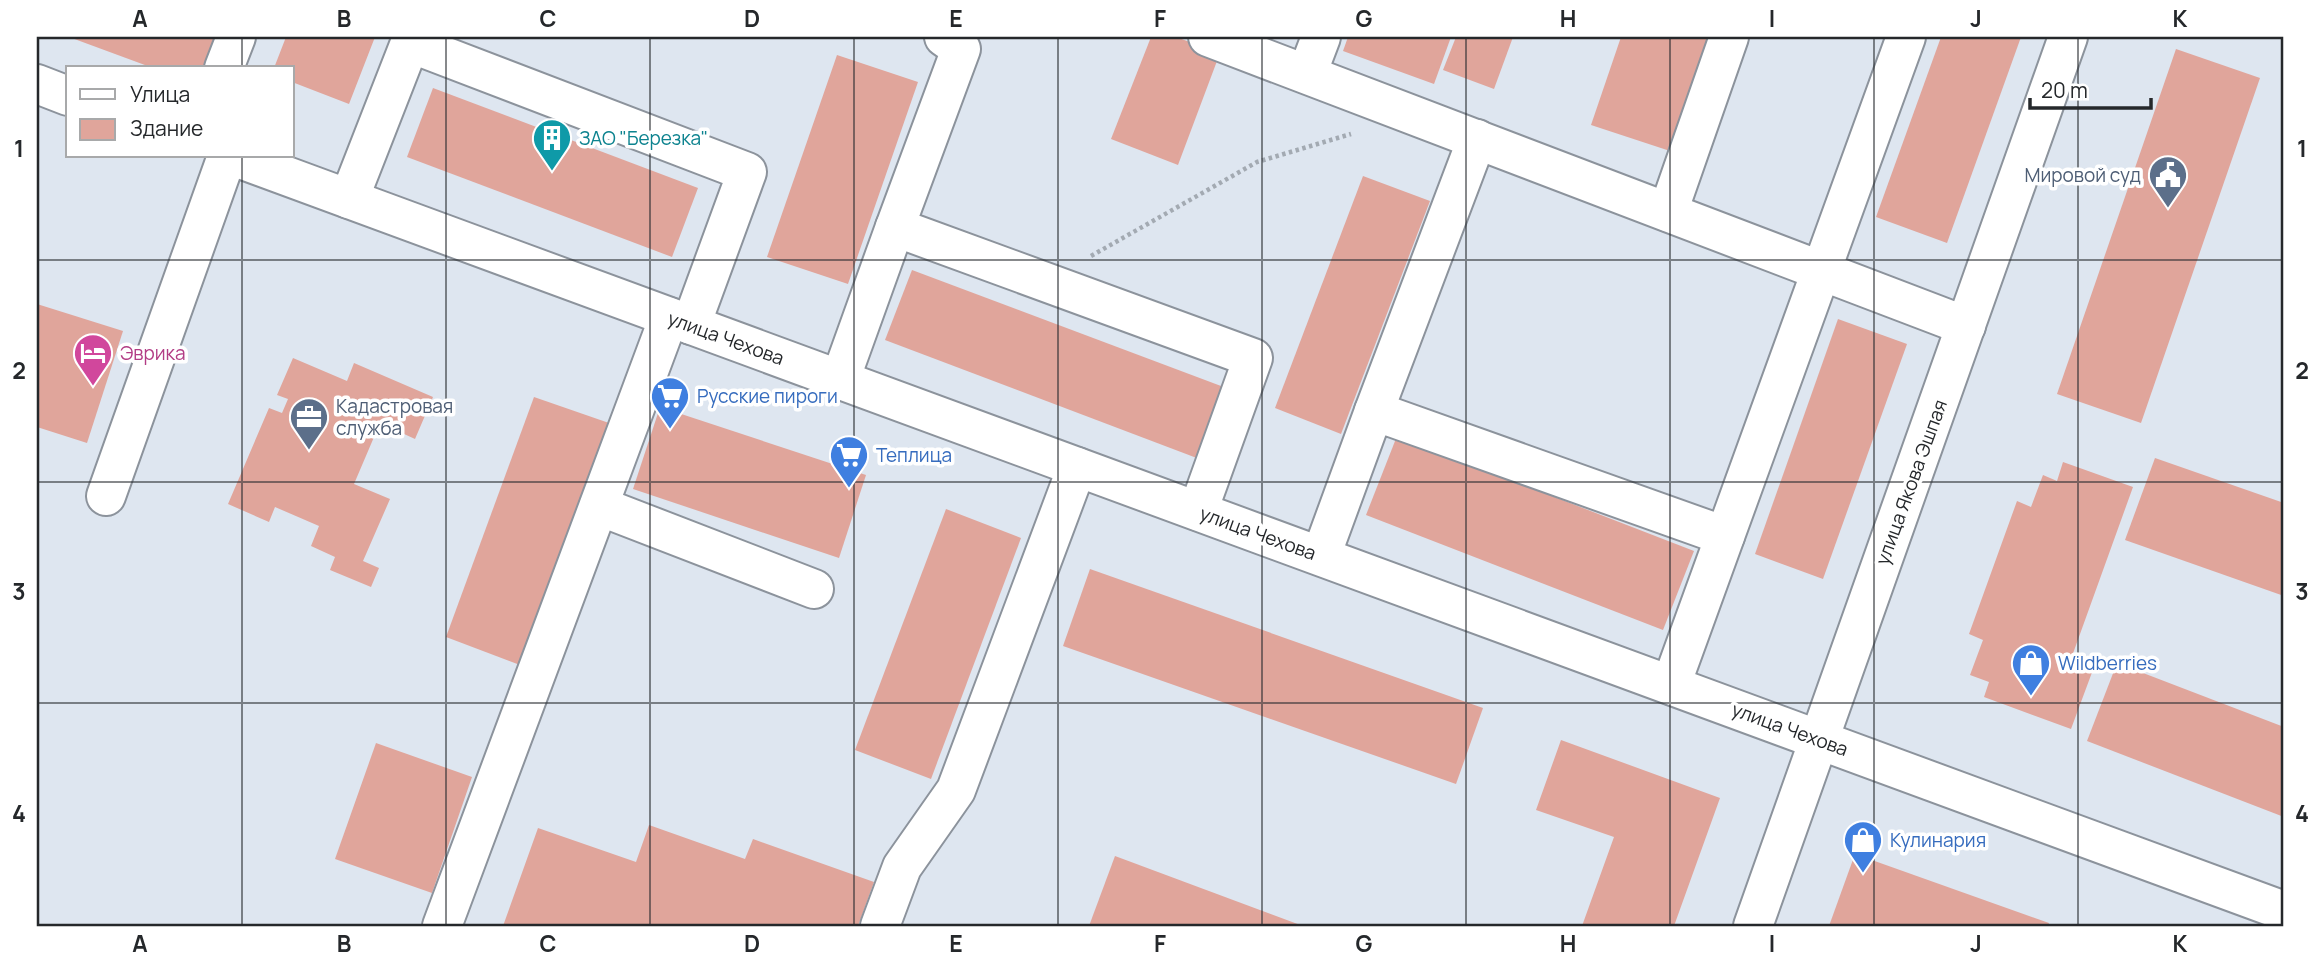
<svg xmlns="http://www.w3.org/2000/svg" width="2321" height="963" font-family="Manrope,sans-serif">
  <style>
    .building { fill: #e0a59b }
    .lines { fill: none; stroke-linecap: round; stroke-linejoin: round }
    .minor-casing { stroke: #8c939c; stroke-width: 42 }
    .path { stroke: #a3aab2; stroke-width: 4.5; stroke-dasharray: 3.5 3.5; stroke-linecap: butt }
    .minor { stroke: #fff; stroke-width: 38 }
    .grid { fill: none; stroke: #25282b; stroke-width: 2; stroke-opacity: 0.55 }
    .labels { text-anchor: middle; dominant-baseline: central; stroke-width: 7; stroke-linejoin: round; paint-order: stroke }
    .culture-label { font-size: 19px; fill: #0d838f; stroke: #fff; text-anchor: start }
    .service-label { font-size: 19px; fill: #4e5e75; stroke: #fff; text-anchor: end }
    .street-label { font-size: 19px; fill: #25282b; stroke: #fff }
    .hotel-label { font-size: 19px; fill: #b23c85; stroke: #fff; text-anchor: start }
    .shop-label { font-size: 19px; fill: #366cbe; stroke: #fff; text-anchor: start }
    .neatline { fill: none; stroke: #25282b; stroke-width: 2.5 }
    .grid-label { font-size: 23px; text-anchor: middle; font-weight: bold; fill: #25282b }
  </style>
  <rect width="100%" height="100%" fill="#dee6f0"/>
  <g class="building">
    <path d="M 69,37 L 222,37 L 211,68 L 153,68 Z"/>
    <path d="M 286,37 L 375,37 L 349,104 L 292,82 L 292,68 L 274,68 Z"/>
    <path d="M 1151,37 L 1176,37 L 1220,53 L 1178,165 L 1111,139 Z"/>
    <path d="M 1348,37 L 1451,37 L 1434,84 L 1343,51 Z"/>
    <path d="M 1456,37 L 1513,37 L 1494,89 L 1443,70 Z"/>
    <path d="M 1621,37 L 1708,37 L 1670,151 L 1591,125 Z"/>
    <path d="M 1941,37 L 2021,37 L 1947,243 L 1876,217 Z"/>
    <path d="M 2176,49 L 2260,78 L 2141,423 L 2057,394 Z"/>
    <path d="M 837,55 L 918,82 L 848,284 L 767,257 Z"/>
    <path d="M 433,88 L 698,188 L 672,257 L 407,157 Z"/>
    <path d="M 1363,176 L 1430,201 L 1341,434 L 1275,408 Z"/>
    <path d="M 912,270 L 1229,389 L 1202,460 L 885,340 Z"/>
    <path d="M 37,304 L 123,331 L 87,443 L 37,427 Z"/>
    <path d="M 1838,319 L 1907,344 L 1823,579 L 1755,554 Z"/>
    <path d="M 293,358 L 347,381 L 354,363 L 433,397 L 415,439 L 380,423 L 354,484 L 390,499 L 363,561 L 379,568 L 371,587 L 330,570 L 335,557 L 311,546 L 319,526 L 275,507 L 269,522 L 228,504 L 269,408 L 282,413 L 288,399 L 277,395 Z"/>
    <path d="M 534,397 L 609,423 L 520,665 L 446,637 Z"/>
    <path d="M 660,407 L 866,475 L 839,558 L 633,489 Z"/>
    <path d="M 1397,436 L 1694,551 L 1663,630 L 1366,515 Z"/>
    <path d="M 2155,458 L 2284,503 L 2284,596 L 2125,540 Z"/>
    <path d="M 2063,462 L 2133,487 L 2071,659 L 2094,667 L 2071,729 L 1984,697 L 1989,682 L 1970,675 L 1983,640 L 1969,634 L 2017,501 L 2031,507 L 2043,475 L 2057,481 Z"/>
    <path d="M 946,509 L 1021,538 L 931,779 L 855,750 Z"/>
    <path d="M 1090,569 L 1483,708 L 1456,784 L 1063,646 Z"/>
    <path d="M 2117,663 L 2284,727 L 2284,817 L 2087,741 Z"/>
    <path d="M 1561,740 L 1720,798 L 1674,926 L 1582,926 L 1614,837 L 1536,810 Z"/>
    <path d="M 376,743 L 472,777 L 432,893 L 335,859 Z"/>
    <path d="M 649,825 L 745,859 L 753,839 L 874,882 L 858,926 L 503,926 L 538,828 L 636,862 Z"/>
    <path d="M 1855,854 L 2049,923 L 2048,926 L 1829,926 Z"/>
    <path d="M 1115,856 L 1303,926 L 1089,926 Z"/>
  </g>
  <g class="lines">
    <g class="minor-casing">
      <g id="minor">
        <path d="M 944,37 L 961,49 L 895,227 L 1253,358 L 1198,511"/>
        <path d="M 1208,37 L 1966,326"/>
        <path d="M 224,68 L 236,37"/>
        <path d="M 1307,74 L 1321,37"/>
        <path d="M 37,84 L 68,96"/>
        <path d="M 232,156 L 2284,911"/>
        <path d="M 349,199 L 410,43 L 747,172 L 691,325"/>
        <path d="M 1668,212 L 1729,37"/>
        <path d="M 840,380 L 895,227"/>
        <path d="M 1374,411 L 1477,139"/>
        <path d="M 106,496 L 227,156"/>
        <path d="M 599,506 L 814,589"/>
        <path d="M 1321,556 L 1374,411 L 1725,536"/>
        <path d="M 1671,685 L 1906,37"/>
        <path d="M 442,926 L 669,317"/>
        <path d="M 880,926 L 902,867 L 956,790 L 1077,467"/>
        <path d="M 1753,926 L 2068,37"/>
      </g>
    </g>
    <path class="path" d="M 1091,256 L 1257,162 L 1351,134"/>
    <use href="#minor" class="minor"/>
  </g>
  <path class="grid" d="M 242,37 L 242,68M 446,37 L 446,926M 650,37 L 650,926M 854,37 L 854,926M 1058,37 L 1058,926M 1262,37 L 1262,926M 1466,37 L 1466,926M 1670,37 L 1670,926M 1874,37 L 1874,926M 2078,37 L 2078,926M 242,156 L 242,926M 37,260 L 2284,260M 37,482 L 2284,482M 37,703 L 2284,703"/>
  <defs>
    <g id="building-pin" transform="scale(2.0125)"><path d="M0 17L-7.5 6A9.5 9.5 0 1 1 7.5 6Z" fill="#0f9aa8" stroke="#fff"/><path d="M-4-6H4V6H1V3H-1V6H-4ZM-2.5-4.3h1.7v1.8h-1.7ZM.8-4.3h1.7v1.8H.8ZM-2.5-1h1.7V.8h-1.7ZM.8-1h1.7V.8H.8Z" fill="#fff"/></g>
    <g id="civic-pin" transform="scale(2.0125)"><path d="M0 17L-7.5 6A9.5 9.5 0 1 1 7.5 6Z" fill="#5c6f8a" stroke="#fff"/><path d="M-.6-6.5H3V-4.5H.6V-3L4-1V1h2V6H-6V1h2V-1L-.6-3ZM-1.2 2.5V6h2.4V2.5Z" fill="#fff"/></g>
    <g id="hotel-pin" transform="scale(2.0125)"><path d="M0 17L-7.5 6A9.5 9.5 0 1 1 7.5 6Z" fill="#d1479c" stroke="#fff"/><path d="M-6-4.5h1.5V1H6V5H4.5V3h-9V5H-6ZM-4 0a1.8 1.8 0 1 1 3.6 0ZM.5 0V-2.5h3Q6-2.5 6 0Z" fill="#fff"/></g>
    <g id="supermarket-pin" transform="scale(2.0125)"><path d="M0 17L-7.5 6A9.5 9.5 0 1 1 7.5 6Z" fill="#3f7fe0" stroke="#fff"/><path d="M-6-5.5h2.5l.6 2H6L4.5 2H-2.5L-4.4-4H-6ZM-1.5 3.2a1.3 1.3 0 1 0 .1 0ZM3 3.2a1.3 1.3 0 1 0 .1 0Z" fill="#fff"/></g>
    <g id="office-pin" transform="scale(2.0125)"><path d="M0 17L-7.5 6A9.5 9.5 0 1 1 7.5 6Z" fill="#5c6f8a" stroke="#fff"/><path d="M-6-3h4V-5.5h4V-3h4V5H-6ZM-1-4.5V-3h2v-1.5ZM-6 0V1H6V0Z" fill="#fff"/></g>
    <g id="shop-pin" transform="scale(2.0125)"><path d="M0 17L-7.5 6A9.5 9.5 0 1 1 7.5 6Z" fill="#3f7fe0" stroke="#fff"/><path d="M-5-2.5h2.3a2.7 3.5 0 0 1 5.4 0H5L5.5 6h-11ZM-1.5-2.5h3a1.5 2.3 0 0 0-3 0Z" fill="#fff"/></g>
  </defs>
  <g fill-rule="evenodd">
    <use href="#building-pin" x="552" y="138"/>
    <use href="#civic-pin" x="2168" y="175"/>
    <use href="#hotel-pin" x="93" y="353"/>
    <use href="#supermarket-pin" x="670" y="396"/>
    <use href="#office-pin" x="309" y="417"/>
    <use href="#supermarket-pin" x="849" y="455"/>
    <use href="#shop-pin" x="2031" y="663"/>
    <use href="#shop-pin" x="1863" y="840"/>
  </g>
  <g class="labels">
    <g class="culture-label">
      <text x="579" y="138">ЗАО "Березка"</text>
    </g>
    <g class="service-label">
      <text x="2141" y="175">Мировой суд</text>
      <text x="336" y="406" text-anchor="start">Кадастровая<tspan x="336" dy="22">служба</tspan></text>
    </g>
    <g class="street-label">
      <text transform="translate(726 338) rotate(20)">улица Чехова</text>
      <text transform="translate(1911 482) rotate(-70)">улица Якова Эшпая</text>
      <text transform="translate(1258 533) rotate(20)">улица Чехова</text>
      <text transform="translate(1790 729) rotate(20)">улица Чехова</text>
    </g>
    <g class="hotel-label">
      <text x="120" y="353">Эврика</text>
    </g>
    <g class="shop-label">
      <text x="697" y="396">Русские пироги</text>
      <text x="876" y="455">Теплица</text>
      <text x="2058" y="663">Wildberries</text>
      <text x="1890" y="840">Кулинария</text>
    </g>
  </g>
  <rect width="2321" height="963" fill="none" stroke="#ffffff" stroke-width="77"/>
  <rect x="66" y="66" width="228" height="91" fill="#ffffff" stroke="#a8a9aa" stroke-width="2"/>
  <rect x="80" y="89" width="35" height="10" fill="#ffffff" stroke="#a8a9aa" stroke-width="2"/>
  <text x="130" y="102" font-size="21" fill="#25282b">Улица</text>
  <rect x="80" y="119" width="35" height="21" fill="#e0a59b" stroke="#a8a9aa" stroke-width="2"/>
  <text x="130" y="136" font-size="21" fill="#25282b">Здание</text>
  <path d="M2030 98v10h121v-10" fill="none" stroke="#25282b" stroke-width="3.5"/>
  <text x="2041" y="98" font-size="21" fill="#25282b" stroke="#ffffff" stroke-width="5" paint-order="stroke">20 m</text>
  <rect x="38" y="38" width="2244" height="887" class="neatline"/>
  <g class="grid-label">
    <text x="140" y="27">A</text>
    <text x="344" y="27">B</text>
    <text x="548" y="27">C</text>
    <text x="752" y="27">D</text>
    <text x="956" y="27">E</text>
    <text x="1160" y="27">F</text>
    <text x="1364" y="27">G</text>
    <text x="1568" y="27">H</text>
    <text x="1772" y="27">I</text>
    <text x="1976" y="27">J</text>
    <text x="2180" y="27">K</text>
    <text x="19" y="157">1</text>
    <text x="2302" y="157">1</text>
    <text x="19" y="379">2</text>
    <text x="2302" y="379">2</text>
    <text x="19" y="600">3</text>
    <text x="2302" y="600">3</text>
    <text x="19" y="822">4</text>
    <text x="2302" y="822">4</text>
    <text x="140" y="952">A</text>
    <text x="344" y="952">B</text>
    <text x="548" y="952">C</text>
    <text x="752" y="952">D</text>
    <text x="956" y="952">E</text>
    <text x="1160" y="952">F</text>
    <text x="1364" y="952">G</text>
    <text x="1568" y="952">H</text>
    <text x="1772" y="952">I</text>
    <text x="1976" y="952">J</text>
    <text x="2180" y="952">K</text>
  </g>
</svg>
